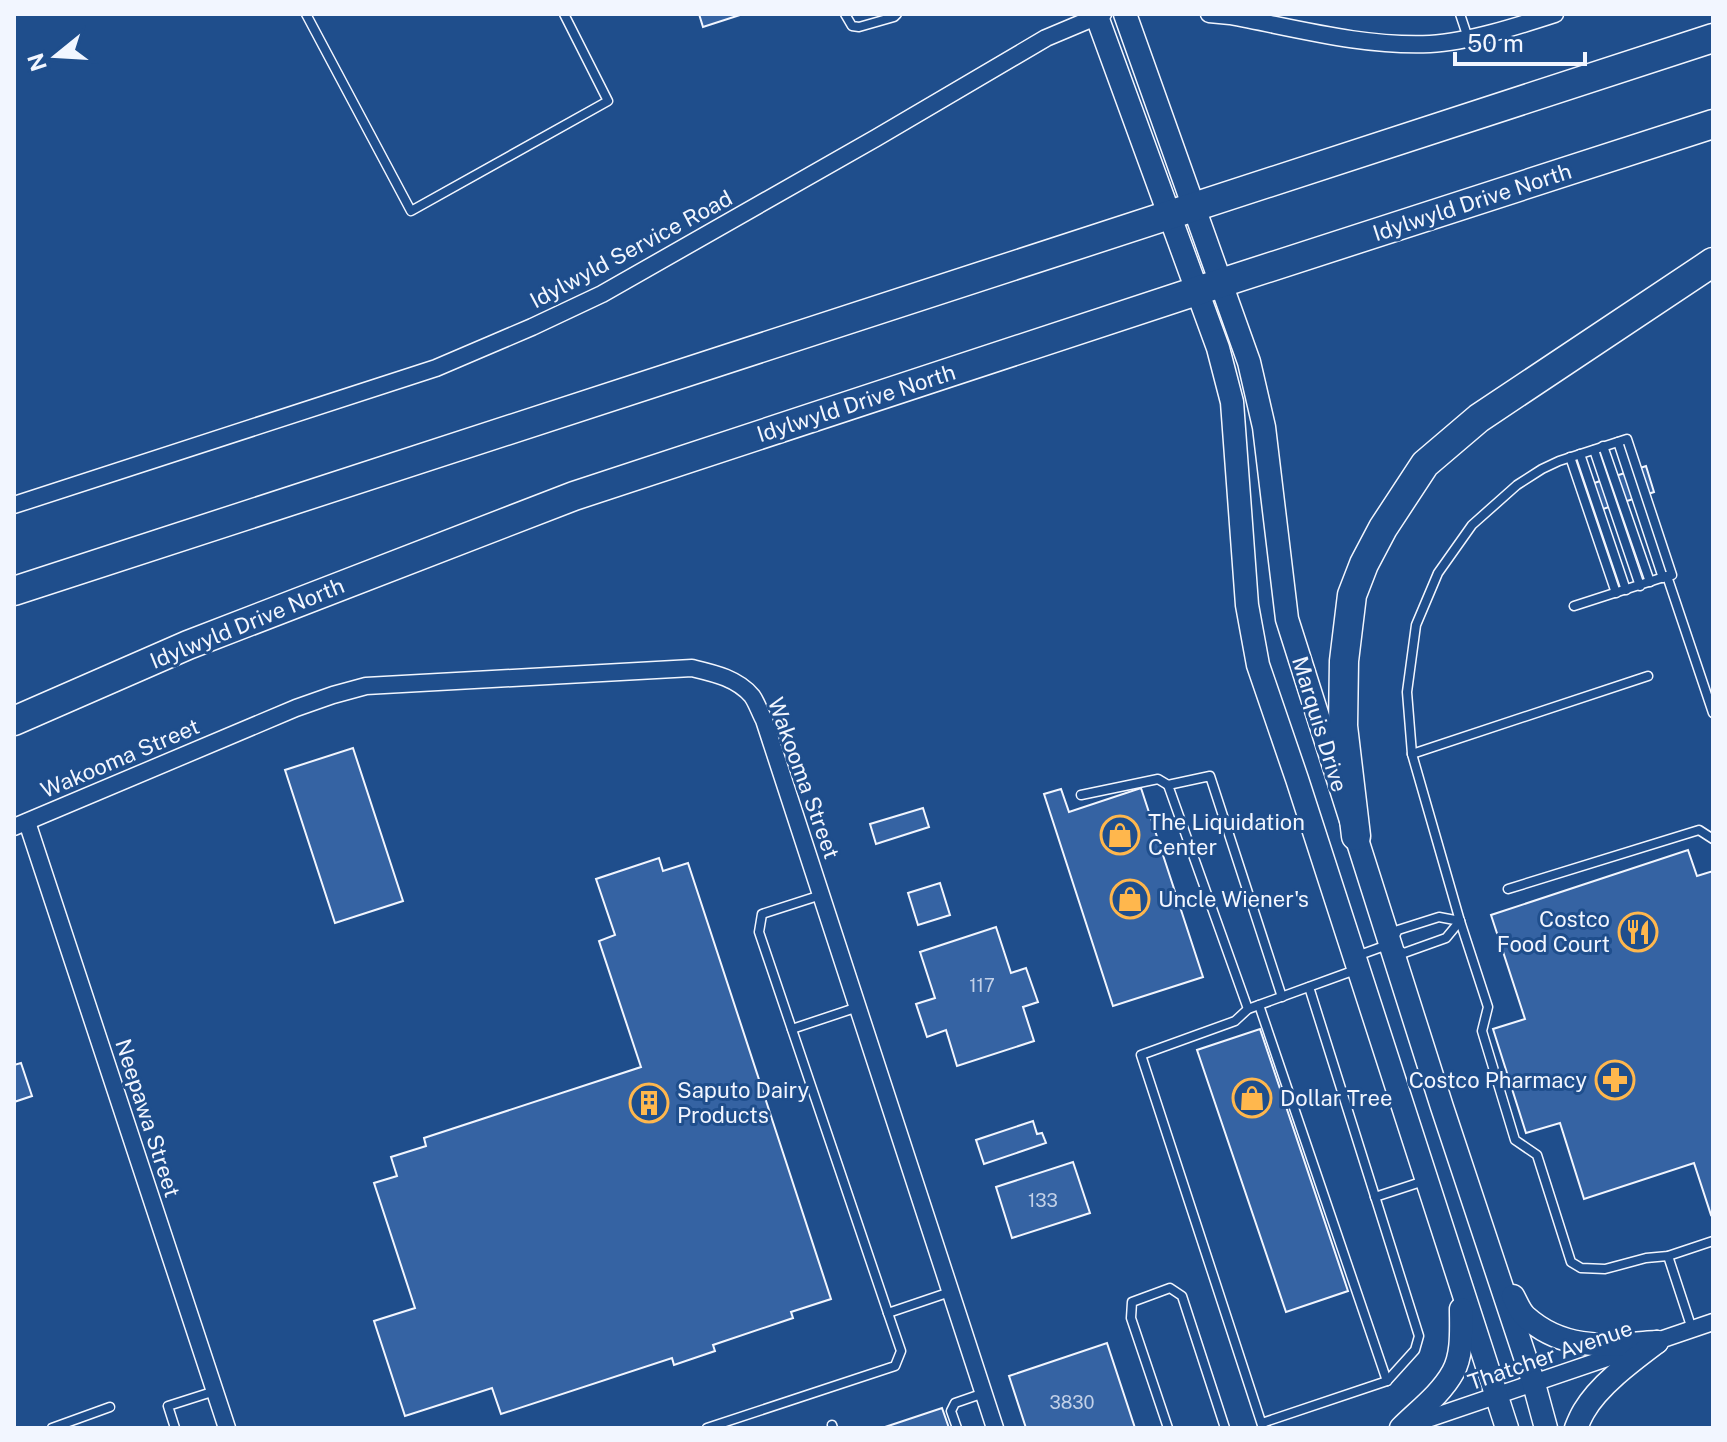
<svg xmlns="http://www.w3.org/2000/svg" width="1727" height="1442" font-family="'Public Sans',sans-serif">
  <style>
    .building { fill: #3563a3; stroke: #f2f6ff; stroke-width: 2 }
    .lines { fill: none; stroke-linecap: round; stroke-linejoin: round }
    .lane-casing { stroke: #f2f6ff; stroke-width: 11 }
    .street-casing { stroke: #f2f6ff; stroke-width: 19 }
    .secondary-casing { stroke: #f2f6ff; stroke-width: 25 }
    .highway-casing { stroke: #f2f6ff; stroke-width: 31 }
    .lane { stroke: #1f4e8c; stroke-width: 8 }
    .street { stroke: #1f4e8c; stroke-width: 16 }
    .secondary { stroke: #1f4e8c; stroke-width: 22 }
    .highway { stroke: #1f4e8c; stroke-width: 28 }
    .labels { text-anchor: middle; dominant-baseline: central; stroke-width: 6; stroke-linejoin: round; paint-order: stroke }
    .number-label { font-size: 18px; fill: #c3d1e8 }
    .street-label { font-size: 22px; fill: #f2f6ff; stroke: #1f4e8c }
    .poi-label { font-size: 22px; fill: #f2f6ff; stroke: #1f4e8c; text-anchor: start }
  </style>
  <rect width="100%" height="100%" fill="#1f4e8c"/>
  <g class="building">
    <path d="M 699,14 L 743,14 L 703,27 Z"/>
    <path d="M 1646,466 L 1654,492 L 1588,514 L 1579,488 Z"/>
    <path d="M 353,748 L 403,901 L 335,923 L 285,770 Z"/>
    <path d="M 1141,788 L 1203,977 L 1113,1006 L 1044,794 L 1061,789 L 1069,812 Z"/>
    <path d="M 923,808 L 929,827 L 876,844 L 870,824 Z"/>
    <path d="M 1688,850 L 1697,876 L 1713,871 L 1713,1214 L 1711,1215 L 1694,1163 L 1584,1199 L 1560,1123 L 1526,1133 L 1493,1029 L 1525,1019 L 1491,915 Z"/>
    <path d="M 659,858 L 663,871 L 688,863 L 831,1299 L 791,1312 L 793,1318 L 713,1345 L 715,1351 L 674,1365 L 672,1358 L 501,1414 L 492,1388 L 405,1416 L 374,1321 L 415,1308 L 374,1183 L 397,1176 L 391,1157 L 426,1146 L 424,1138 L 641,1067 L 599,941 L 615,935 L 596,879 Z"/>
    <path d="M 940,883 L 950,915 L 918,925 L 908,893 Z"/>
    <path d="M 996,927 L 1011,973 L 1026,968 L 1038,1002 L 1023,1007 L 1034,1041 L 957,1066 L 946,1030 L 927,1037 L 916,1004 L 935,998 L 920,952 Z"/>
    <path d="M 1260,1029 L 1348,1291 L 1286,1312 L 1197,1050 Z"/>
    <path d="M 21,1063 L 32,1096 L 14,1102 L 14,1065 Z"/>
    <path d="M 1033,1121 L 1037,1134 L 1042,1133 L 1046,1143 L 984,1164 L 976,1140 Z"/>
    <path d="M 1073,1162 L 1090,1213 L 1012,1238 L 996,1187 Z"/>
    <path d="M 1107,1343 L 1135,1428 L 1026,1428 L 1009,1376 Z"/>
    <path d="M 942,1408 L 949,1428 L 882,1428 Z"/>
  </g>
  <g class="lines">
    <g class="lane-casing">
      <g id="lane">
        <path d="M 306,14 L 411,211 L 608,101 L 564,14"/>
        <path d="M 845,14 L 852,26 L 859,27 L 894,17 L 897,14"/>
        <path d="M 1460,14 L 1468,38"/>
        <path d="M 1618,442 L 1663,578"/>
        <path d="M 1603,446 L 1650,582"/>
        <path d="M 1594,450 L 1640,586"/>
        <path d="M 1580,454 L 1626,590"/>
        <path d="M 1570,457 L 1616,593"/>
        <path d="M 1667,576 L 1672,575 L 1627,439 L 1559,461 L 1542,469 L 1517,485 L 1472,525 L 1438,573 L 1416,625 L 1407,692 L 1412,754 L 1460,921 L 1488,1007 L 1482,1031 L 1515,1140 L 1537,1155 L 1571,1262 L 1581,1268 L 1605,1269 L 1646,1258 L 1668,1256 L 1713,1241"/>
        <path d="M 1574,606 L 1667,576 L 1713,713"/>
        <path d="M 1412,754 L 1648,676"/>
        <path d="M 1081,795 L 1158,779 L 1168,785"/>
        <path d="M 1508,889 L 1699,830 L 1713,839"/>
        <path d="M 821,895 L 762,914 L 759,932 L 888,1313 L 950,1292"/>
        <path d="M 1397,949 L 1404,953 L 1446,938 L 1460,921"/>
        <path d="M 1354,957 L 1390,944 L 1398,930 L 1439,917 L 1460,921"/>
        <path d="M 1259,1005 L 1387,1381"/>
        <path d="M 1248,1009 L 1168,785 L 1210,776 L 1282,997"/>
        <path d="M 792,1029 L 858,1007"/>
        <path d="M 1375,1197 L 1424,1181"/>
        <path d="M 1668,1256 L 1692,1329"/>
        <path d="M 1262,1423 L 1387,1381 L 1415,1350 L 1419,1336 L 1309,987"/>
        <path d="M 832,1425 L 833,1428"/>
        <path d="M 52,1428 L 110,1407"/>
        <path d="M 175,1428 L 168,1406 L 215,1391"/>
        <path d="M 707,1428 L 895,1366 L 901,1351 L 888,1313"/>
        <path d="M 957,1428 L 951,1411 L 955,1403 L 984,1393"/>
        <path d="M 1168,1428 L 1131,1318 L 1132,1302 L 1170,1288 L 1182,1296 L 1225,1428"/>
        <path d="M 1263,1428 L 1141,1055 L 1235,1021 L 1248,1009 L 1358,969"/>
      </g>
    </g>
    <g class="street-casing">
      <g id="street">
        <path d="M 1209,14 L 1230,16 C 1295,28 1363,47 1430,44 C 1468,42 1518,26 1555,14"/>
        <path d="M 14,505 L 436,368 L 532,327 L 602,294 L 876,138 L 1046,38 L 1103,14"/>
        <path d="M 27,822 L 227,1428"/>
        <path d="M 14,827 L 296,708 L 333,695 L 366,686 L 692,668 C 713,673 737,678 752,696 C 757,703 760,713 764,720 L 995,1428"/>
        <path d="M 1407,1426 L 1713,1322"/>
      </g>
    </g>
    <g class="secondary-casing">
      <g id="secondary">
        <path d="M 1096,14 L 1218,348 L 1232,402 L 1247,605 L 1258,665 L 1297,779 L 1507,1428"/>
        <path d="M 1125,14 L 1249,362 L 1264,427 L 1287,619 L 1442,1107 L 1534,1384 L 1546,1428"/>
        <path d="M 1513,1296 C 1517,1303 1520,1312 1526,1317 C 1565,1352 1609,1345 1657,1342"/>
        <path d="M 1401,1428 C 1418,1411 1441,1394 1453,1372 C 1463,1354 1461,1329 1461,1309"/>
        <path d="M 1576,1428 C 1578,1423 1581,1416 1584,1411 C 1599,1385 1633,1360 1657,1342"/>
      </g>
    </g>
    <g class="highway-casing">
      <g id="highway">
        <path d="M 14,591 L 1713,38"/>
        <path d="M 14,721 L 188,645 L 574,496 L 1221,283 L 1713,124"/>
        <path d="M 1356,836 L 1343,726 L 1344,661 L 1352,595 L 1364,564 L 1383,528 L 1425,464 L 1479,418 L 1713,262"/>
      </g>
    </g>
    <use href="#lane" class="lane"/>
    <use href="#street" class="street"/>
    <use href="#secondary" class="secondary"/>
    <use href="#highway" class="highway"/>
  </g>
  <defs>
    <g id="shop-ring" transform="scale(2)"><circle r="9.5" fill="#1f4e8c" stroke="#ffb74d" stroke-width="1.5"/><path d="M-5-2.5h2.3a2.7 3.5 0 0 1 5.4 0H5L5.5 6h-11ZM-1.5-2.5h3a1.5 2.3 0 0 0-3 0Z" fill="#ffb74d"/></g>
    <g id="restaurant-ring" transform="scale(2)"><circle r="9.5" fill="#1f4e8c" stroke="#ffb74d" stroke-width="1.5"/><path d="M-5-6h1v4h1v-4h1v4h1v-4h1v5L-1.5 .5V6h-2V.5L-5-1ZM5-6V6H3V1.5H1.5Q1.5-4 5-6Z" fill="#ffb74d"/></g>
    <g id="pharmacy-ring" transform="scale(2)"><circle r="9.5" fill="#1f4e8c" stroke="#ffb74d" stroke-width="1.5"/><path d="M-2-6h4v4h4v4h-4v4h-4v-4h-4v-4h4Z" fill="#ffb74d"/></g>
    <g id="building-ring" transform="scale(2)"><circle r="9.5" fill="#1f4e8c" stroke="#ffb74d" stroke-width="1.5"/><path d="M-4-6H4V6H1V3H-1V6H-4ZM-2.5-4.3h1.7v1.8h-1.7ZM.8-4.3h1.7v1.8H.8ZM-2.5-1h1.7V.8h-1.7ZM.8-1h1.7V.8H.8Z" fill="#ffb74d"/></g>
  </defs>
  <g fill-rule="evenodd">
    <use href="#shop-ring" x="1120" y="835"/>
    <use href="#shop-ring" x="1130" y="899"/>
    <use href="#restaurant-ring" x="1638" y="932"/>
    <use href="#pharmacy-ring" x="1615" y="1080"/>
    <use href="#shop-ring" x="1252" y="1098"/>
    <use href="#building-ring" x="649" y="1103"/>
  </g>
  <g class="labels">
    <g class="number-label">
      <text x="982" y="985">117</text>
      <text x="1043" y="1200">133</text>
      <text x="1072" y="1402">3830</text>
    </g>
    <g class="street-label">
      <text transform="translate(1472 202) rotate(-18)">Idylwyld Drive North</text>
      <text transform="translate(631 249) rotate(-28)">Idylwyld Service Road</text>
      <text transform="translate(856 403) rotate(-18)">Idylwyld Drive North</text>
      <text transform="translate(247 623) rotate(-22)">Idylwyld Drive North</text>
      <text transform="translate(1320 724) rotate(73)">Marquis Drive</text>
      <text transform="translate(120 758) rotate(-23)">Wakooma Street</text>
      <text transform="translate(804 778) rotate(70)">Wakooma Street</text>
      <text transform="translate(148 1118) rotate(72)">Neepawa Street</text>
      <text transform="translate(1550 1355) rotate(-19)">Thatcher Avenue</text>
    </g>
    <g class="poi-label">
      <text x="1148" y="822">The Liquidation<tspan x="1148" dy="25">Center</tspan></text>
      <text x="1158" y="899">Uncle Wiener's</text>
      <text x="1610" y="919" text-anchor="end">Costco<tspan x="1610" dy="25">Food Court</tspan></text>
      <text x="1587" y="1080" text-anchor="end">Costco Pharmacy</text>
      <text x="677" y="1090">Saputo Dairy<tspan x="677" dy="25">Products</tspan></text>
      <text x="1280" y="1098">Dollar Tree</text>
    </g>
  </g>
  <rect width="1727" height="1442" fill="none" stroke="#f2f6ff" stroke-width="32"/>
  <g transform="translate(56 56) rotate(252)" stroke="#1f4e8c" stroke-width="6" paint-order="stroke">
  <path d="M0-6L14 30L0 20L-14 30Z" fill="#f2f6ff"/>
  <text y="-12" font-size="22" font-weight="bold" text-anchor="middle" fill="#f2f6ff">N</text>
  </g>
  <path d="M1455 52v12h130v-12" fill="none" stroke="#f2f6ff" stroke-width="4"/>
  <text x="1467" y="52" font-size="24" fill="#f2f6ff" stroke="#1f4e8c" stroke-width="6" paint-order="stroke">50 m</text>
</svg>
